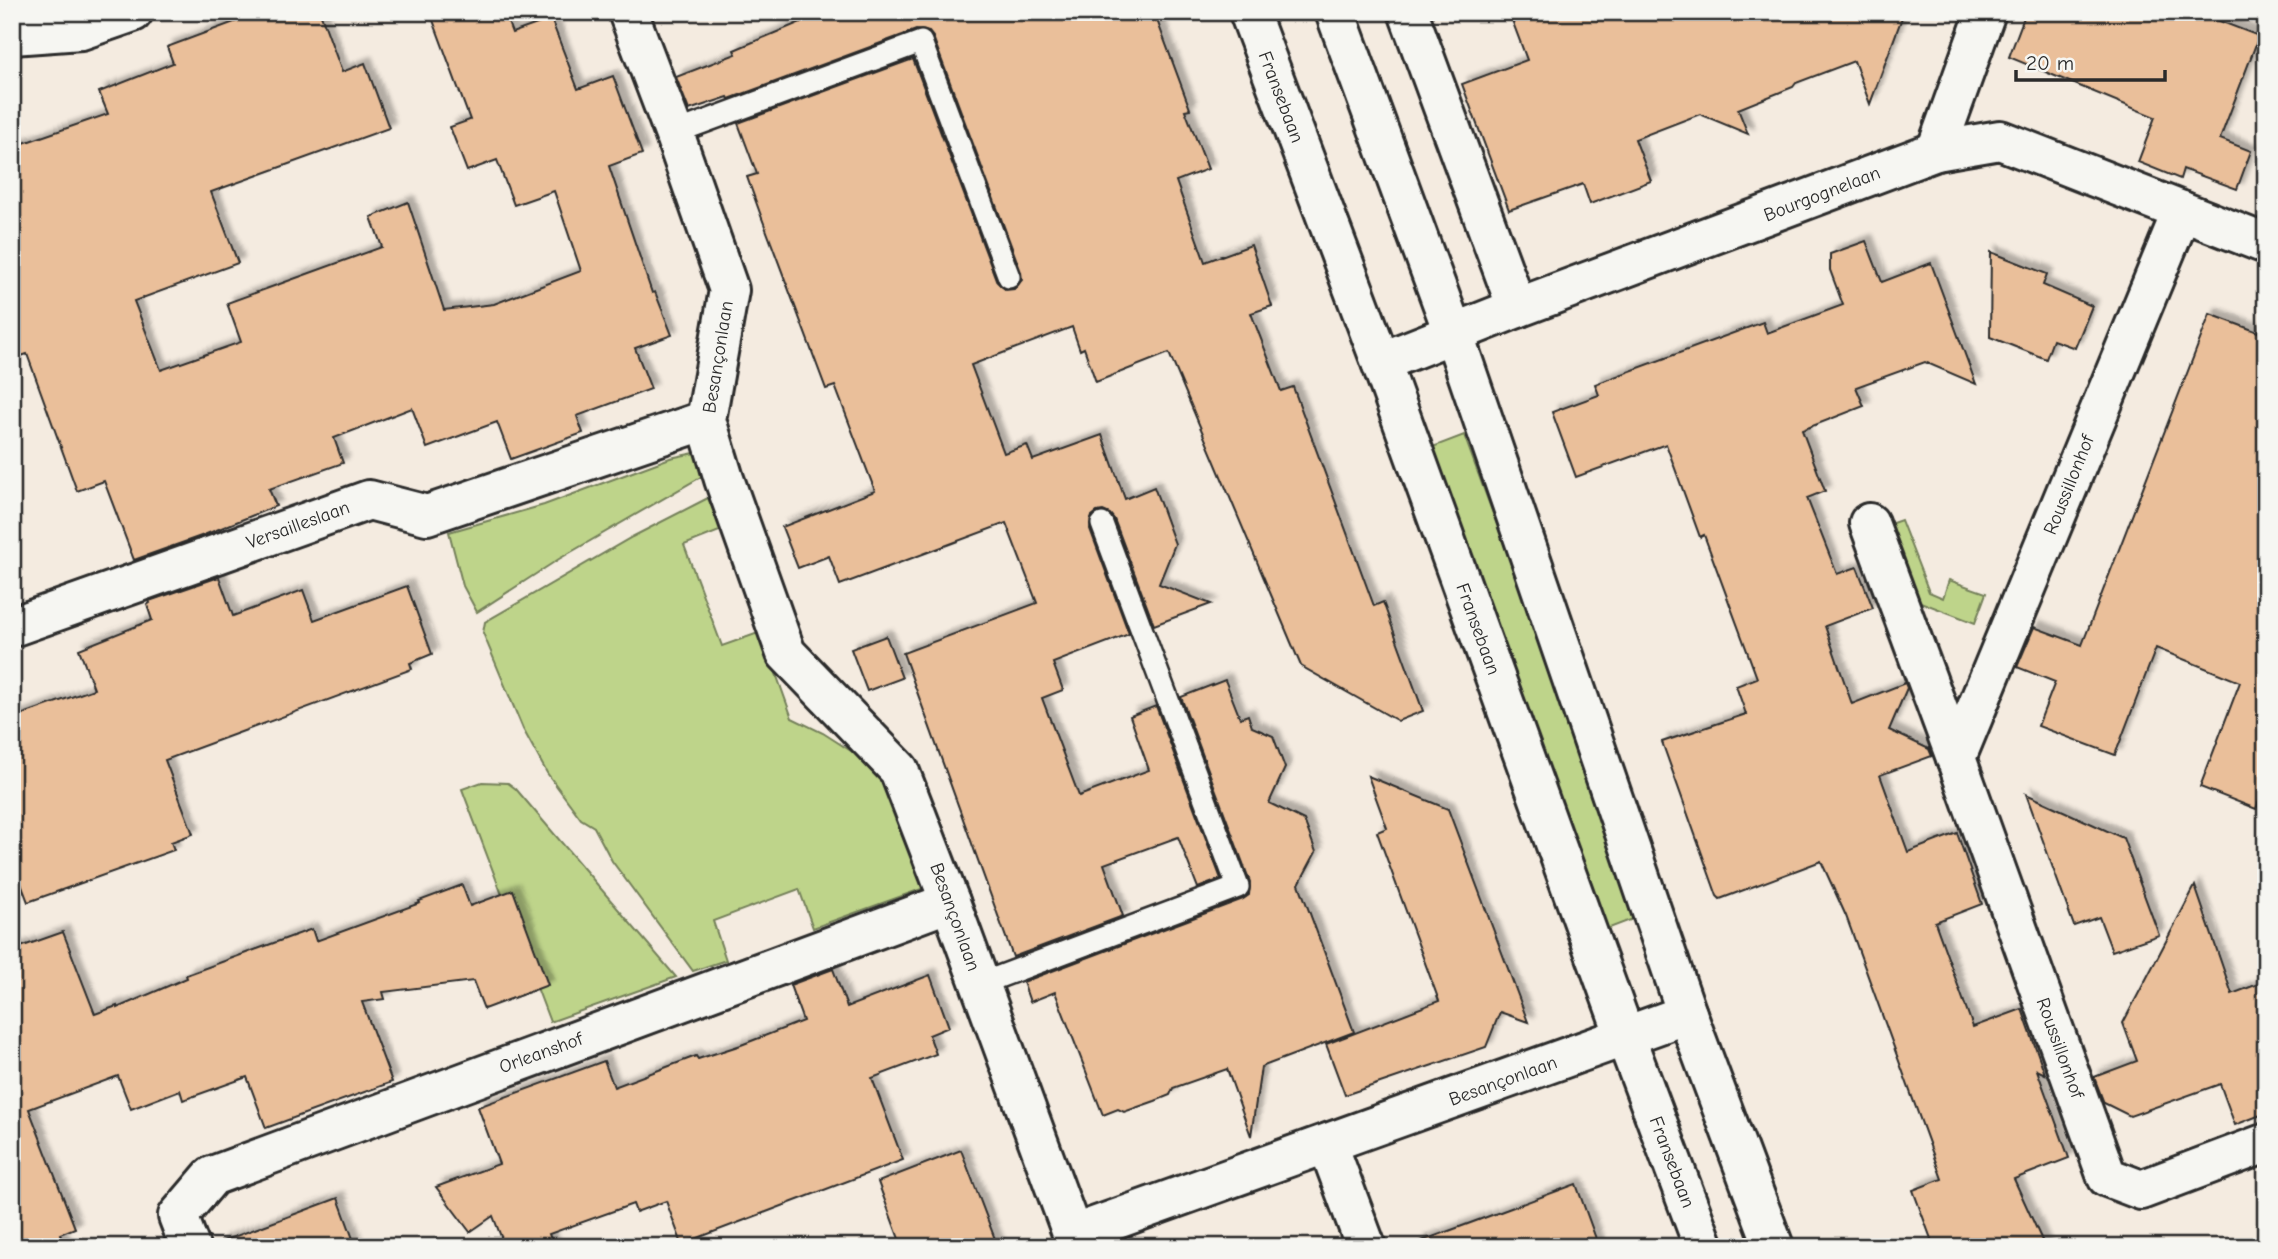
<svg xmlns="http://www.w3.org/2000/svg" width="2278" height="1259" font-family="'Comic Neue',sans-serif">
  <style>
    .green { fill: #bed48a; stroke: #74805a; stroke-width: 2 }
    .building { fill: #eabf9a; stroke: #2b2b2b; stroke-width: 2; filter: url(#shadow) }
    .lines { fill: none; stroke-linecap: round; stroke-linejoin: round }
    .service-casing { stroke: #2b2b2b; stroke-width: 26 }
    .minor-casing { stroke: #2b2b2b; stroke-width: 44 }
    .tertiary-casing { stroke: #2b2b2b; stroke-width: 44 }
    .service { stroke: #f6f6f2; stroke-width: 21 }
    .minor { stroke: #f6f6f2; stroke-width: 38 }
    .tertiary { stroke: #f6f6f2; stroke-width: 38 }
    .labels { text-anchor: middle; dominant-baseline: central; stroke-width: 7; stroke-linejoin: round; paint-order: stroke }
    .street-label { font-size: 19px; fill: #2b2b2b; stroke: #f6f6f2 }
  </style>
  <defs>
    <filter id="shadow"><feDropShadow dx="6" dy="-6" stdDeviation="2" flood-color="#0004"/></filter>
  </defs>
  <rect width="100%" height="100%" fill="#f4ebe0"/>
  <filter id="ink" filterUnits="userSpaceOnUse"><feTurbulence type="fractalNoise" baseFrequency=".0143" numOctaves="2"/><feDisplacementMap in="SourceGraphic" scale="14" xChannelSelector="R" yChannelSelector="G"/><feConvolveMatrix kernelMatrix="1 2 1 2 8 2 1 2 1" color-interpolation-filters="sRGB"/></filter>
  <g filter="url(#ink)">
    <g class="green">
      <path d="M 1464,435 L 1641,916 L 1607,929 L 1430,448 Z"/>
      <path d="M 695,453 L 704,475 L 559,559 L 477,612 L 463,586 L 449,532 L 544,505 L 670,458 Z"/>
      <path d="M 708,498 L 722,530 L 684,545 L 722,646 L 761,632 L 792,718 L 823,733 L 879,769 L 927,887 L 813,928 L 799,889 L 713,921 L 726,960 L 693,971 L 612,861 L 594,827 L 581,819 L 547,773 L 523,729 L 483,633 L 485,622 L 632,537 Z"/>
      <path d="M 1901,520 L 1929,592 L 1943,598 L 1949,580 L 1986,593 L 1975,623 L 1915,600 L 1881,527 Z"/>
      <path d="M 482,782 L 508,783 L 516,789 L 676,977 L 550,1022 L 462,789 Z"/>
    </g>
    <g class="building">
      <path d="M 261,12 L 320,12 L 342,72 L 365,63 L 389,128 L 211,192 L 238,263 L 134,301 L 161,370 L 241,342 L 227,303 L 382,247 L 371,217 L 408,202 L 444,310 L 494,304 L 581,271 L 554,191 L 514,205 L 497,160 L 467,171 L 450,127 L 470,120 L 430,12 L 504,12 L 512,33 L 551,19 L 578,89 L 613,76 L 642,154 L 609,166 L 652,293 L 655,292 L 672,335 L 635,348 L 651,389 L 577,416 L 583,433 L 511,459 L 497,422 L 427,448 L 412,408 L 334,438 L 343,463 L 269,489 L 276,506 L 204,535 L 134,560 L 104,481 L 77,491 L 27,354 L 12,359 L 12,147 L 108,114 L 99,92 L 173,63 L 167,47 Z"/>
      <path d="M 797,12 L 1154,12 L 1190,109 L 1185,110 L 1208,169 L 1176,181 L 1205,262 L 1251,245 L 1272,306 L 1251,313 L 1281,391 L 1293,387 L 1374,606 L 1383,602 L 1423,711 L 1398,721 L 1301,666 L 1169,353 L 1096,382 L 1084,348 L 1080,350 L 1072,327 L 971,365 L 1004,453 L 1027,445 L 1033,460 L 1102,435 L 1125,499 L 1154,487 L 1175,544 L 1159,584 L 1211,604 L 1154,625 L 1114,519 L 1110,514 L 1103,511 L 1097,512 L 1092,516 L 1090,529 L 1129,634 L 1053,663 L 1063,690 L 1042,698 L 1079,796 L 1149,770 L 1130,716 L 1156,706 L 1221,879 L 1198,888 L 1178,837 L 1104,864 L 1123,916 L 1013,957 L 903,653 L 1037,603 L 1006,523 L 840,585 L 829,556 L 798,568 L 782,527 L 875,491 L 835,386 L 826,389 L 760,213 L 747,177 L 757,174 L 738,123 L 913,59 L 997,282 L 1006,290 L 1014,289 L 1022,280 L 1021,272 L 933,37 L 929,32 L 916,30 L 729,99 L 728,97 L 689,110 L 676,77 L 736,54 L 734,50 L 801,22 Z"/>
      <path d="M 1509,12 L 1904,12 L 1870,104 L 1854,61 L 1796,83 L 1793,87 L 1738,109 L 1748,134 L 1700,114 L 1635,139 L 1651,181 L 1590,204 L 1583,184 L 1509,210 L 1462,84 L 1527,60 Z"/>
      <path d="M 2026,12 L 2196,12 L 2259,36 L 2220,139 L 2251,151 L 2237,189 L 2183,169 L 2180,179 L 2138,162 L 2155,117 L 2009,57 Z"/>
      <path d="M 1866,241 L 1882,282 L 1931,263 L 1976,384 L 1925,362 L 1856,387 L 1864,406 L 1802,430 L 1825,491 L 1807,498 L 1837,574 L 1857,567 L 1873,608 L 1825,626 L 1852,704 L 1905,683 L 1907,688 L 1889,730 L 1929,749 L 1932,756 L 1880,775 L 1908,852 L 1957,833 L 1982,904 L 1935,922 L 1973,1027 L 2022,1009 L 2045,1074 L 2037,1070 L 2069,1158 L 2014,1179 L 2045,1247 L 1934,1247 L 1913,1190 L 1942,1179 L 1846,916 L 1821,861 L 1720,899 L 1717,896 L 1662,742 L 1746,714 L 1736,686 L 1757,678 L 1704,535 L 1700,537 L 1666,444 L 1576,477 L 1552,412 L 1599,395 L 1595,384 L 1763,322 L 1767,333 L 1843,305 L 1830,270 L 1830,254 Z"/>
      <path d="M 1991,252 L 2047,274 L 2043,285 L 2092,306 L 2075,348 L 2053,340 L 2046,359 L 1990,337 Z"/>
      <path d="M 2210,314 L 2266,335 L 2266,783 L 2256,809 L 2200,787 L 2240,682 L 2156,648 L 2115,755 L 2038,726 L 2055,682 L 2017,667 L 2034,627 L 2082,645 Z"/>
      <path d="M 219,577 L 233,616 L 303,590 L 314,620 L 407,586 L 432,654 L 410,663 L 412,669 L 165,760 L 193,834 L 171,842 L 174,850 L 28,902 L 12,860 L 12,718 L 94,689 L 79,649 L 152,620 L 147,605 L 150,603 L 149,601 Z"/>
      <path d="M 886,636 L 902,678 L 867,691 L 851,649 Z"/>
      <path d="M 1225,680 L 1240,718 L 1248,715 L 1252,727 L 1273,736 L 1285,768 L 1269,803 L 1304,820 L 1316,852 L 1299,884 L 1354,1032 L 1261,1067 L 1251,1136 L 1227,1069 L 1173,1088 L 1170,1095 L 1155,1101 L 1124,1112 L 1118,1109 L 1103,1115 L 1055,992 L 1030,1002 L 1023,982 L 1243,899 L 1249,895 L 1250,882 L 1181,697 Z"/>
      <path d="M 1368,776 L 1448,809 L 1528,1022 L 1500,1012 L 1486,1047 L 1345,1095 L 1326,1044 L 1439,1001 L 1377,832 L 1387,828 Z"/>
      <path d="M 2026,794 L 2123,838 L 2159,935 L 2112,951 L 2099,917 L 2074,926 Z"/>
      <path d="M 462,885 L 470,906 L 513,890 L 548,985 L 484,1009 L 473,981 L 383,992 L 385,999 L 362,1002 L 392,1082 L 266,1128 L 247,1077 L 183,1100 L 180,1090 L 131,1109 L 118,1076 L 29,1109 L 75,1228 L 60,1234 L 65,1247 L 12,1247 L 12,950 L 63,932 L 95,1014 L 117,1006 L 117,1008 L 187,978 L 186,975 L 312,929 L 316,941 L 420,903 L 419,901 Z"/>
      <path d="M 2195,886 L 2232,994 L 2266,981 L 2266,1113 L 2235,1125 L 2220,1084 L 2130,1116 L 2104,1103 L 2094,1077 L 2137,1061 L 2123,1023 Z"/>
      <path d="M 833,969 L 847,1007 L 930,975 L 949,1027 L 929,1035 L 936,1054 L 872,1078 L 903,1160 L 682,1244 L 666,1201 L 636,1212 L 633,1204 L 549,1234 L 554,1247 L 505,1247 L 493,1216 L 470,1232 L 436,1187 L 499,1164 L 478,1107 L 604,1061 L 614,1087 L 696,1056 L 698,1059 L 741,1045 L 803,1021 L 790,985 Z"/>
      <path d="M 961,1150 L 998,1247 L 902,1247 L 878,1182 Z"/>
      <path d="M 1576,1184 L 1599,1247 L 1420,1247 L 1419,1242 Z"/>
      <path d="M 338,1198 L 356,1247 L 220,1247 L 220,1242 Z"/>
    </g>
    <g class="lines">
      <g class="service-casing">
        <g id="service">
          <path d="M 674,133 L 921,42 L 1009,277"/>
          <path d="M 980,984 L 1238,887 L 1102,524"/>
        </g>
      </g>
      <g class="minor-casing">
        <g id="minor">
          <path d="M 628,12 L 674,133 L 729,290 L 706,420 L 724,479 L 786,653 L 899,770 L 950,902 L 1077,1247"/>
          <path d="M 1408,12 L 1517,308"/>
          <path d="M 12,35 L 81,30 L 133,12"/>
          <path d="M 1936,151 L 1986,12"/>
          <path d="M 2182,211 L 1956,758 L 2107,1177 L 2141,1190 L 2266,1143"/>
          <path d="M 1381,362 L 1517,308 L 1936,151 L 2000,140 L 2266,244"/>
          <path d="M 1869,523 L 1956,758"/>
          <path d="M 12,627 L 369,500 L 427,515 L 706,420"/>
          <path d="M 1328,1145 L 1366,1247"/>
          <path d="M 1072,1235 L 1687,1014"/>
          <path d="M 190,1247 L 178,1216 L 212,1176 L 950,902"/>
        </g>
      </g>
      <g class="tertiary-casing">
        <g id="tertiary">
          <path d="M 1249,12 L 1381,362 L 1625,1036 L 1704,1247"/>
          <path d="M 1335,12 L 1453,332 L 1687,1014 L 1774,1247"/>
        </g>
      </g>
      <use href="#service" class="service"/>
      <use href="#minor" class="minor"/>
      <use href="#tertiary" class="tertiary"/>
    </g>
  </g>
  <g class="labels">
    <g class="street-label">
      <text transform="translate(1281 97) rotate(69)">Fransebaan</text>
      <text transform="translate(1822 194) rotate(-21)">Bourgognelaan</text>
      <text transform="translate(718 357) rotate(-81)">Besançonlaan</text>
      <text transform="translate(2069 485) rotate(-68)">Roussillonhof</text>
      <text transform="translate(298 525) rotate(-20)">Versailleslaan</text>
      <text transform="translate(1478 629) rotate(70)">Fransebaan</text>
      <text transform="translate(955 917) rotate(70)">Besançonlaan</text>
      <text transform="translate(2060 1048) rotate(70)">Roussillonhof</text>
      <text transform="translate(541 1053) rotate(-20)">Orleanshof</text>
      <text transform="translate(1503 1081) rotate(-20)">Besançonlaan</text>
      <text transform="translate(1672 1162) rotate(69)">Fransebaan</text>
    </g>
  </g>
  <rect width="2278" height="1259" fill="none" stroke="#f6f6f2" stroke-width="42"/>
  <rect x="21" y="21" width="2236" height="1217" fill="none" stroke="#2b2b2b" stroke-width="2.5" filter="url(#ink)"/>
  <path d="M2016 70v10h149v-10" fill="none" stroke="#2b2b2b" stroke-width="3.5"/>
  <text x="2026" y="70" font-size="21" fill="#2b2b2b" stroke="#f6f6f2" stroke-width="5" paint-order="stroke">20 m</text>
</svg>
